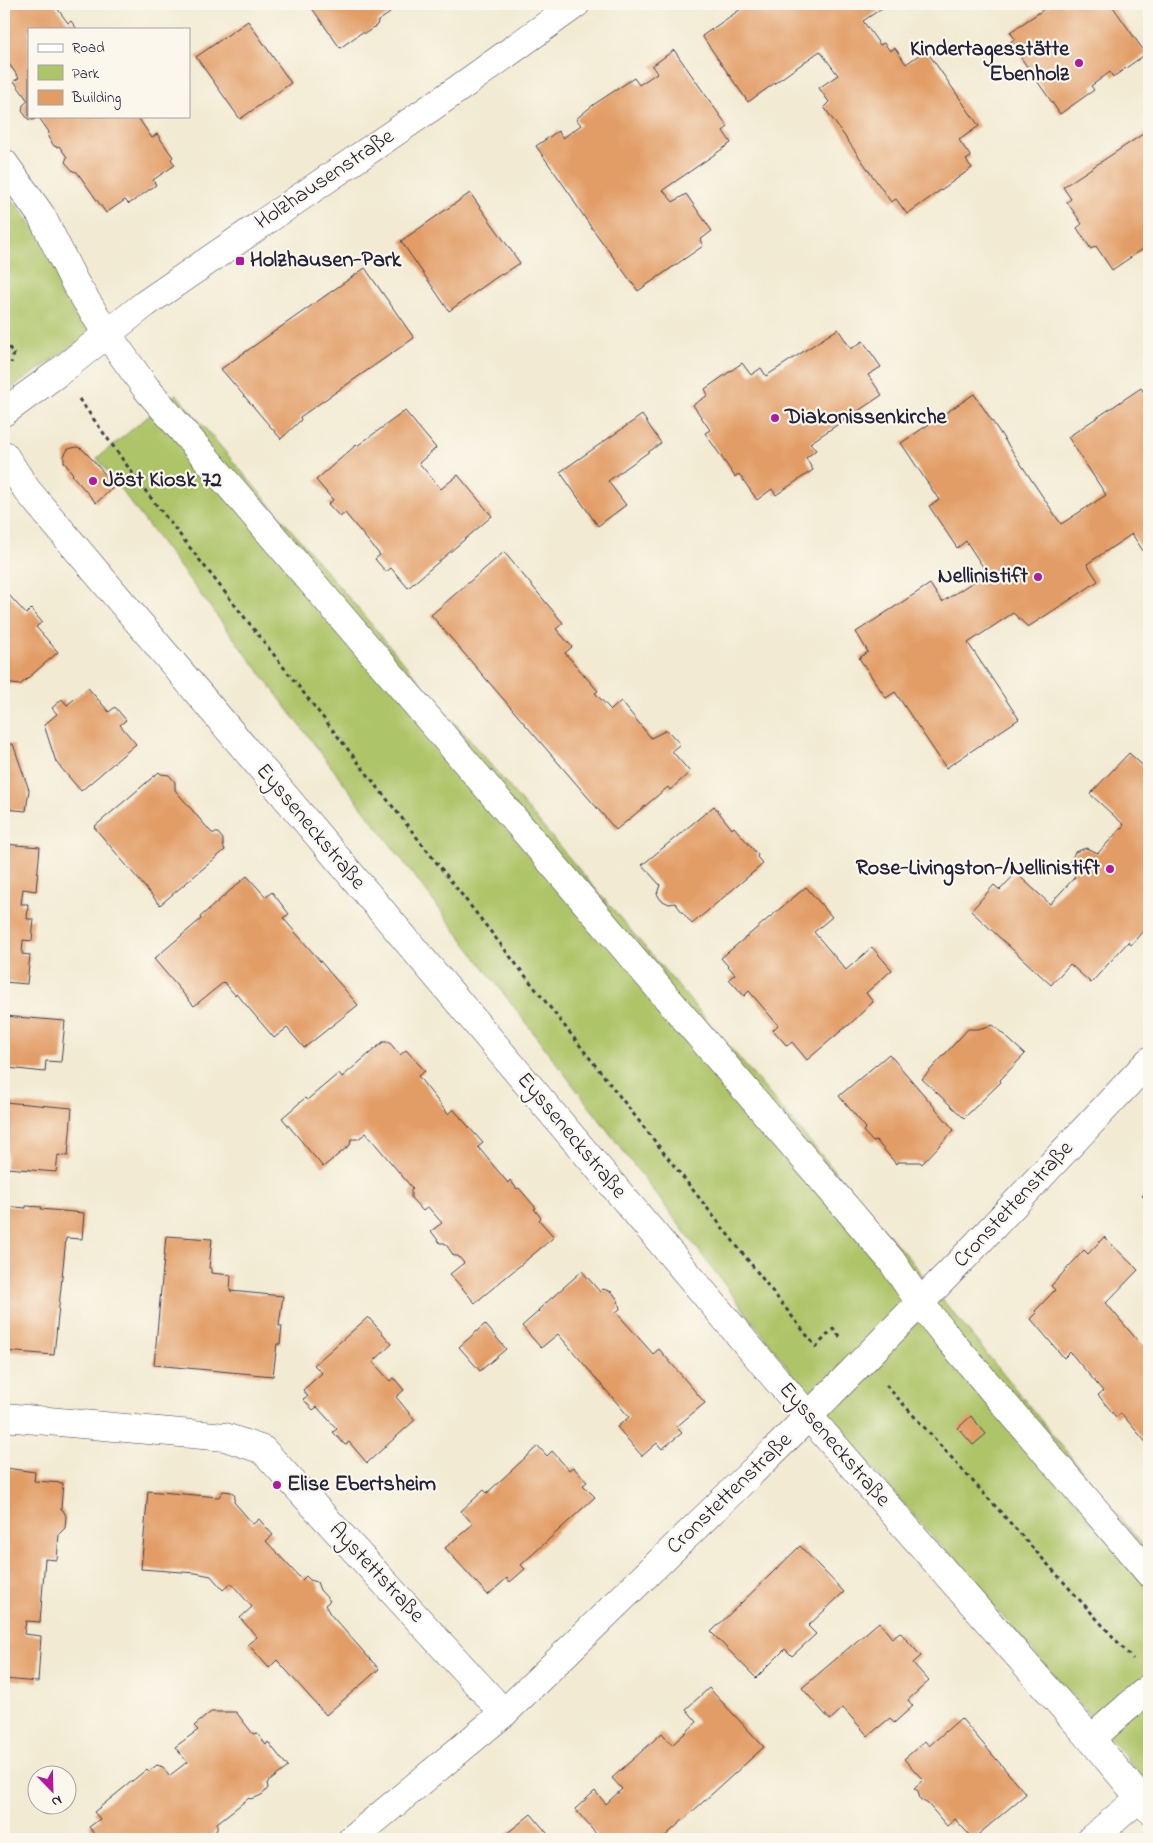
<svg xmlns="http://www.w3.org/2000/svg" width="1153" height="1843" font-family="'Indie Flower',sans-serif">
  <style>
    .green { fill: #adc468; stroke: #687352 }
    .building { fill: #e29c65 }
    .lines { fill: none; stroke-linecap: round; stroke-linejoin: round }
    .minor-casing { stroke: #414052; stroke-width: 29 }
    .path { stroke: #414052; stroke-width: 3; stroke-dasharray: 4 4; stroke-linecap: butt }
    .minor { stroke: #fff; stroke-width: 28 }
    .poi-dot { fill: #b5179e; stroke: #fbf7ec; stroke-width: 2 }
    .labels { text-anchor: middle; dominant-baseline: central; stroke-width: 4.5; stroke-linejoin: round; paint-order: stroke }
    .poi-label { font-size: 22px; font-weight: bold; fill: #22223b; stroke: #fbf7ec; text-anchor: start }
    .street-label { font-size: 22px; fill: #22223b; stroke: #fbf7ec }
  </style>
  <rect width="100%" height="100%" fill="#fbf7ec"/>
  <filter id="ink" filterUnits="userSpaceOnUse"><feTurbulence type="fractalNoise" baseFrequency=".02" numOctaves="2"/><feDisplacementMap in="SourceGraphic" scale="10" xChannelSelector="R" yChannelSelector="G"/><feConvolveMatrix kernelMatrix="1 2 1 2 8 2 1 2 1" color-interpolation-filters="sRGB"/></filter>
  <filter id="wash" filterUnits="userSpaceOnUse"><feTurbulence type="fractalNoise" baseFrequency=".0096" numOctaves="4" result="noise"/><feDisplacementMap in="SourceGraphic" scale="20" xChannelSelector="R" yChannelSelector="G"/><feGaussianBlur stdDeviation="1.12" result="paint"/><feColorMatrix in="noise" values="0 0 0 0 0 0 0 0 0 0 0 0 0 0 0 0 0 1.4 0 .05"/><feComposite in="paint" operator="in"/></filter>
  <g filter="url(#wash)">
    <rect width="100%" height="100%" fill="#f2ead2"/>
    <g class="green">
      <path d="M 4,188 L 106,323 L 4,393 Z"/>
      <path d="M 176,394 L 911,1261 L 1149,1553 L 1149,1787 L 1118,1748 L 813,1401 L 97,458 Z"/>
    </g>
    <g id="blocks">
      <g class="building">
        <path d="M 4,4 L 54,4 L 68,23 L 71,21 L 77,29 L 29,29 L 29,116 L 137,116 L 152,138 L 157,134 L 173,157 L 171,159 L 175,165 L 153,180 L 156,185 L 129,204 L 125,200 L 106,213 L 77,172 L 73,171 L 65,162 L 67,157 L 59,146 L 57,147 L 54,146 L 48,137 L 49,132 L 38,116 L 33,120 L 28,119 L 22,111 L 23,105 L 28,101 L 14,81 L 19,78 L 4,57 Z"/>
        <path d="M 309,4 L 383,4 L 390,13 L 378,21 L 377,25 L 366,33 L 361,33 L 340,48 Z"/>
        <path d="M 748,4 L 888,4 L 863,21 L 880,45 L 884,43 L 890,51 L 895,48 L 906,64 L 926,50 L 979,126 L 959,140 L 971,157 L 966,160 L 972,168 L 907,214 L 896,199 L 891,202 L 824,107 L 829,102 L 819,88 L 838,75 L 820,51 L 748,102 L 702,36 Z"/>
        <path d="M 1052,4 L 1111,4 L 1146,54 L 1113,77 L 1110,72 L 1091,86 L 1094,90 L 1060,114 L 1010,42 L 1015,39 L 1010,32 Z"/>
        <path d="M 248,21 L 291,83 L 240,119 L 196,57 Z"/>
        <path d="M 674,50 L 728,127 L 723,131 L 731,143 L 663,190 L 673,202 L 686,194 L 712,231 L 700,240 L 703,246 L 638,291 L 589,224 L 573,200 L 574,200 L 536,146 L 558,131 L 563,138 L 581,125 L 576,119 L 593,105 L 634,78 L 639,85 L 657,73 L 652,66 Z"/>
        <path d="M 1149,130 L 1149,245 L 1112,270 L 1096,246 L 1091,249 L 1077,228 L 1082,224 L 1067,202 L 1071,199 L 1063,187 Z"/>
        <path d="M 470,193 L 520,263 L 502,275 L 501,274 L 449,311 L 401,241 Z"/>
        <path d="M 365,268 L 414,338 L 300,417 L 301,420 L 281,439 L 221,369 Z"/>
        <path d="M 838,329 L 851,349 L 863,341 L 881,367 L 868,375 L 882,395 L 810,443 L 816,450 L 806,458 L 813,470 L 776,495 L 772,489 L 757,500 L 739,474 L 735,477 L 705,433 L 710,430 L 693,405 L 708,395 L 705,389 L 742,363 L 751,375 L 761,368 L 766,376 Z"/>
        <path d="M 1141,388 L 1149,400 L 1149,560 L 1132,534 L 1087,564 L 1098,581 L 1082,592 L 1028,627 L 1013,613 L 968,643 L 1019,719 L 946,768 L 895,692 L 886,698 L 859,658 L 868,652 L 856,632 L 930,584 L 942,602 L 987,573 L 966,541 L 957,548 L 929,506 L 939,500 L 901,443 L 974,394 L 1061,524 L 1106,495 L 1068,437 Z"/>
        <path d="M 405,411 L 436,448 L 419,463 L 441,489 L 458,475 L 492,516 L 408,588 L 391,568 L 386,572 L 375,559 L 380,555 L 345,513 L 340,517 L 328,504 L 333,500 L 316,480 L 356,445 L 357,446 Z"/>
        <path d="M 642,415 L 661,443 L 608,481 L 626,505 L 598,526 L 560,472 Z"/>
        <path d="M 77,447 L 82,449 L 91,458 L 115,486 L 96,503 L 72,475 L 73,474 L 64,462 L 64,456 L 68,449 Z"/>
        <path d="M 504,552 L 563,623 L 556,629 L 572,647 L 565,653 L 598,691 L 595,693 L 611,710 L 621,701 L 651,738 L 667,730 L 680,744 L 672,751 L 690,772 L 670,790 L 668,787 L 616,830 L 431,615 Z"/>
        <path d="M 9,595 L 26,614 L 31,609 L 42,622 L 36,627 L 58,652 L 20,685 L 4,683 L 4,597 Z"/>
        <path d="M 88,688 L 109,712 L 115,707 L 126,720 L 120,725 L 136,744 L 81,791 L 56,762 L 44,725 L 57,714 L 52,708 L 62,699 L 67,705 Z"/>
        <path d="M 4,744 L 13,744 L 29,790 L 26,811 L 4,809 Z"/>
        <path d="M 1129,753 L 1149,771 L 1149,924 L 1131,945 L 1128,942 L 1091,983 L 1070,964 L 1051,985 L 971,911 L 994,885 L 1000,890 L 1016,873 L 1050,904 L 1075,877 L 1069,864 L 1075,852 L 1086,848 L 1098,853 L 1124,825 L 1090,794 Z"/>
        <path d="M 159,772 L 161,774 L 169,775 L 175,782 L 175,790 L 210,831 L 212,833 L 218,833 L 223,839 L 223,845 L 225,850 L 160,905 L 94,827 Z"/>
        <path d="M 714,806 L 732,829 L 734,827 L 758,855 L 757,857 L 763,864 L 692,924 L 675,903 L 669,904 L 661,900 L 657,894 L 660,885 L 642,865 Z"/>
        <path d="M 4,844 L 40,847 L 36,891 L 23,889 L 21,904 L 28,904 L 27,919 L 34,919 L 32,941 L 23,940 L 22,954 L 30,955 L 27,984 L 4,982 Z"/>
        <path d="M 247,876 L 266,897 L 272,892 L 289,914 L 283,918 L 358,1005 L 304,1048 L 287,1028 L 274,1038 L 236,993 L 235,995 L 224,982 L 194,1006 L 154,959 L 201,919 L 200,917 Z"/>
        <path d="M 806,887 L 832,917 L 814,932 L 846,970 L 872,947 L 892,970 L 866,993 L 873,1002 L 848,1026 L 848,1025 L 807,1060 L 792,1042 L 787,1046 L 773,1030 L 778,1025 L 749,991 L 744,996 L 729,979 L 735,974 L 721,958 Z"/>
        <path d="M 4,1016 L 65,1021 L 61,1062 L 46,1061 L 45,1072 L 8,1068 L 7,1085 L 4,1085 Z"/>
        <path d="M 993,1025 L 1025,1054 L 1000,1080 L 1001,1082 L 964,1118 L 922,1079 L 968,1029 L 978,1029 Z"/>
        <path d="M 383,1042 L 389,1042 L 400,1055 L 406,1050 L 425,1071 L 418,1076 L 448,1114 L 453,1109 L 483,1143 L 478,1147 L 508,1183 L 510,1180 L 517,1189 L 519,1188 L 536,1208 L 534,1209 L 541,1218 L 539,1220 L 554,1237 L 475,1303 L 450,1274 L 464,1263 L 458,1256 L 454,1256 L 445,1243 L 440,1243 L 431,1231 L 442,1223 L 428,1207 L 423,1211 L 411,1198 L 411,1190 L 413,1189 L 366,1133 L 358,1139 L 351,1139 L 350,1145 L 323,1167 L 282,1118 L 305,1098 L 307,1100 L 339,1073 L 342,1077 Z"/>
        <path d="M 889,1054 L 954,1130 L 922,1164 L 920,1162 L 897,1162 L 896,1164 L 876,1140 L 873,1142 L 863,1131 L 866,1128 L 839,1096 Z"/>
        <path d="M 4,1102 L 72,1108 L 68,1156 L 58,1155 L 56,1172 L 6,1168 L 7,1151 L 4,1150 Z"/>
        <path d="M 1149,1176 L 1149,1202 L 1142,1196 L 1148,1189 L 1145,1179 Z"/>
        <path d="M 4,1206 L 26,1208 L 26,1206 L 42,1207 L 41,1209 L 84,1213 L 82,1239 L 66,1238 L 54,1355 L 4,1351 Z"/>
        <path d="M 166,1236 L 212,1239 L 209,1268 L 211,1268 L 211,1273 L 231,1275 L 230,1291 L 283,1296 L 279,1326 L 282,1326 L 280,1344 L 277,1344 L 273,1376 L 154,1365 Z"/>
        <path d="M 1104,1237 L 1138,1270 L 1106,1303 L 1143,1347 L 1149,1341 L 1149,1446 L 1121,1413 L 1116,1417 L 1098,1395 L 1103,1391 L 1070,1352 L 1064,1358 L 1031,1319 L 1037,1313 L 1035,1311 L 1055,1290 L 1051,1286 L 1084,1250 L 1088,1254 Z"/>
        <path d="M 582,1271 L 600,1292 L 603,1289 L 612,1292 L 618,1300 L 620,1309 L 616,1312 L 653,1354 L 659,1349 L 705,1403 L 676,1427 L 682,1433 L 662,1449 L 657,1443 L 642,1456 L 617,1427 L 629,1417 L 558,1334 L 541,1348 L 522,1326 L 539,1311 L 538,1310 Z"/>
        <path d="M 368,1317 L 392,1344 L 373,1362 L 390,1381 L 394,1378 L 404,1390 L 396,1397 L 415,1420 L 367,1463 L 349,1442 L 345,1445 L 333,1432 L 337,1429 L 317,1407 L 313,1410 L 303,1399 L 308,1396 L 303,1390 L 322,1373 L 314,1365 Z"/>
        <path d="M 485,1324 L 506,1349 L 480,1371 L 459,1347 Z"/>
        <path d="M 971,1416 L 986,1434 L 973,1445 L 958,1428 Z"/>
        <path d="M 538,1446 L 547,1456 L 552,1451 L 569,1470 L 573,1467 L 587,1482 L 583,1485 L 595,1497 L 521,1565 L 525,1569 L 510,1582 L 507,1578 L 488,1595 L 445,1548 L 473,1524 L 461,1511 L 484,1490 L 487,1493 Z"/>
        <path d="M 6,1468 L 35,1472 L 34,1481 L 63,1483 L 61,1509 L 63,1510 L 66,1516 L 65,1528 L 59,1534 L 57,1560 L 45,1559 L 40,1622 L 26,1621 L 24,1634 L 41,1636 L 38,1682 L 4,1679 L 4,1478 Z"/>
        <path d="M 148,1491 L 219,1497 L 223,1491 L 232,1492 L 235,1496 L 234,1502 L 253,1524 L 259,1519 L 273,1535 L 266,1541 L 302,1580 L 306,1576 L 310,1580 L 317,1582 L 320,1590 L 330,1601 L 325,1605 L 330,1614 L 379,1669 L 326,1715 L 277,1660 L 269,1668 L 248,1644 L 257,1637 L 240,1618 L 252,1607 L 231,1583 L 223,1590 L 211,1576 L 196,1573 L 141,1569 Z"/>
        <path d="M 800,1546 L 844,1592 L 808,1626 L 816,1634 L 792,1656 L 785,1649 L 756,1678 L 711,1632 Z"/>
        <path d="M 879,1622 L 892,1638 L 900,1632 L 921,1656 L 913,1663 L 929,1681 L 908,1700 L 913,1706 L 894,1723 L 890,1718 L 868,1736 L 843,1708 L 830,1720 L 802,1688 Z"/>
        <path d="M 709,1688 L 764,1747 L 662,1839 L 598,1839 L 596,1837 L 597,1835 L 575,1809 L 595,1791 L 606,1804 L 622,1789 L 612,1778 L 662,1733 L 672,1745 L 697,1722 L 686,1709 Z"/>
        <path d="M 4,1701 L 9,1702 L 7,1721 L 4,1721 Z"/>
        <path d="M 211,1712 L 236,1712 L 253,1734 L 257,1733 L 266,1745 L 268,1742 L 288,1767 L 267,1783 L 268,1788 L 263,1794 L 257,1797 L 250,1799 L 249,1798 L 217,1823 L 217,1830 L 206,1839 L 88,1839 L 95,1834 L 89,1827 L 100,1819 L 94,1812 L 147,1769 L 149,1771 L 157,1765 L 163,1767 L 169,1776 L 187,1762 L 175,1747 L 198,1730 L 194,1726 Z"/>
        <path d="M 961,1718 L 1026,1794 L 973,1839 L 955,1819 L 947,1826 L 928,1804 L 920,1799 L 918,1791 L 914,1788 L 923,1780 L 904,1759 L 925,1741 L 929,1746 Z"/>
        <path d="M 531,1814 L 552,1839 L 500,1839 Z"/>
      </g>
    </g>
  </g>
  <g filter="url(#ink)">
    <use href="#blocks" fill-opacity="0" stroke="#414052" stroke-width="1"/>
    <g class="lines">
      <g class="minor-casing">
        <g id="minor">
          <path d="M 4,163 L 41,215 L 75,283 L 107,334 L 146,388 L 891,1260 L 920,1303 L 948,1338 L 1149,1573"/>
          <path d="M 4,412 L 59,372 L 145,304 L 458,89 L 576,4"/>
          <path d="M 4,455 L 27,490 L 777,1380 L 1091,1739 L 1149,1809"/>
          <path d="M 4,1417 L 225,1437 L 263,1450 L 504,1713"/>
          <path d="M 1091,1739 L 1149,1688"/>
          <path d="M 352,1839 L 504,1713 L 783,1442 L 958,1264 L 1149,1061"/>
          <path d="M 1091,1839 L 1140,1798"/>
        </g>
      </g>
      <g class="path">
        <path d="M 4,341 L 14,354 L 11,363"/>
        <path d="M 79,399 L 144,489 L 816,1347 L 833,1329 L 840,1337"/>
        <path d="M 886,1385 L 1133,1659"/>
      </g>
      <use href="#minor" class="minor"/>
    </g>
  </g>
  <g class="poi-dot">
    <circle cx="1079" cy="63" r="5"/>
    <rect x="235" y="256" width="10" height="10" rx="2.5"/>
    <circle cx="775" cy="418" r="5"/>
    <circle cx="93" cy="481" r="5"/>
    <circle cx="1038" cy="577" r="5"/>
    <circle cx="1110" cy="869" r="5"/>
    <circle cx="277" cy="1485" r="5"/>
  </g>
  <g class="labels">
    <g class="poi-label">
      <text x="1069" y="50" text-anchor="end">Kindertagesstätte<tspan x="1069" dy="25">Ebenholz</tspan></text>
      <text x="250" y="261">Holzhausen-Park</text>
      <text x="785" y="418">Diakonissenkirche</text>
      <text x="103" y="481">Jöst Kiosk 72</text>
      <text x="1028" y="577" text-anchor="end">Nellinistift</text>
      <text x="1100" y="869" text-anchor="end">Rose-Livingston-/Nellinistift</text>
      <text x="287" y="1485">Elise Ebertsheim</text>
    </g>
    <g class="street-label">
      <text transform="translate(325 180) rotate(-34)">Holzhausenstraße</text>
      <text transform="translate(310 827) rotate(50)">Eysseneckstraße</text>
      <text transform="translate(571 1136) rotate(50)">Eysseneckstraße</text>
      <text transform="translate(1014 1205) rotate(-47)">Cronstettenstraße</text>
      <text transform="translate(834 1445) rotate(49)">Eysseneckstraße</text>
      <text transform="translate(730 1494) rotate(-44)">Cronstettenstraße</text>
      <text transform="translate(376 1573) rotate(47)">Aystettstraße</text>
    </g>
  </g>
  <rect width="1153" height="1843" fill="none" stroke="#fbf7ec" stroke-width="20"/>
  <rect x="28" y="28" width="162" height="90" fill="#fbf7ec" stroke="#a4a2a5"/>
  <rect x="38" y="44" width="25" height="8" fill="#ffffff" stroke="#a4a2a5"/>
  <text x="72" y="52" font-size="15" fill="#22223b">Road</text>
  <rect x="38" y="65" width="25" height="15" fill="#adc468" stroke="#a4a2a5"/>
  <text x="72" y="78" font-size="15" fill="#22223b">Park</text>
  <rect x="38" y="90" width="25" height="15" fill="#e29c65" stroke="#a4a2a5"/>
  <text x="72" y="102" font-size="15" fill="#22223b">Building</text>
  <g transform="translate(52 1790) rotate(157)"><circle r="24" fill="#fbf7ec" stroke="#a4a2a5"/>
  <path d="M0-4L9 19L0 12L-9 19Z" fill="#b5179e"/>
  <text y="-8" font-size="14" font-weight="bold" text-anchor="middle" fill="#22223b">N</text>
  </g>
</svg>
